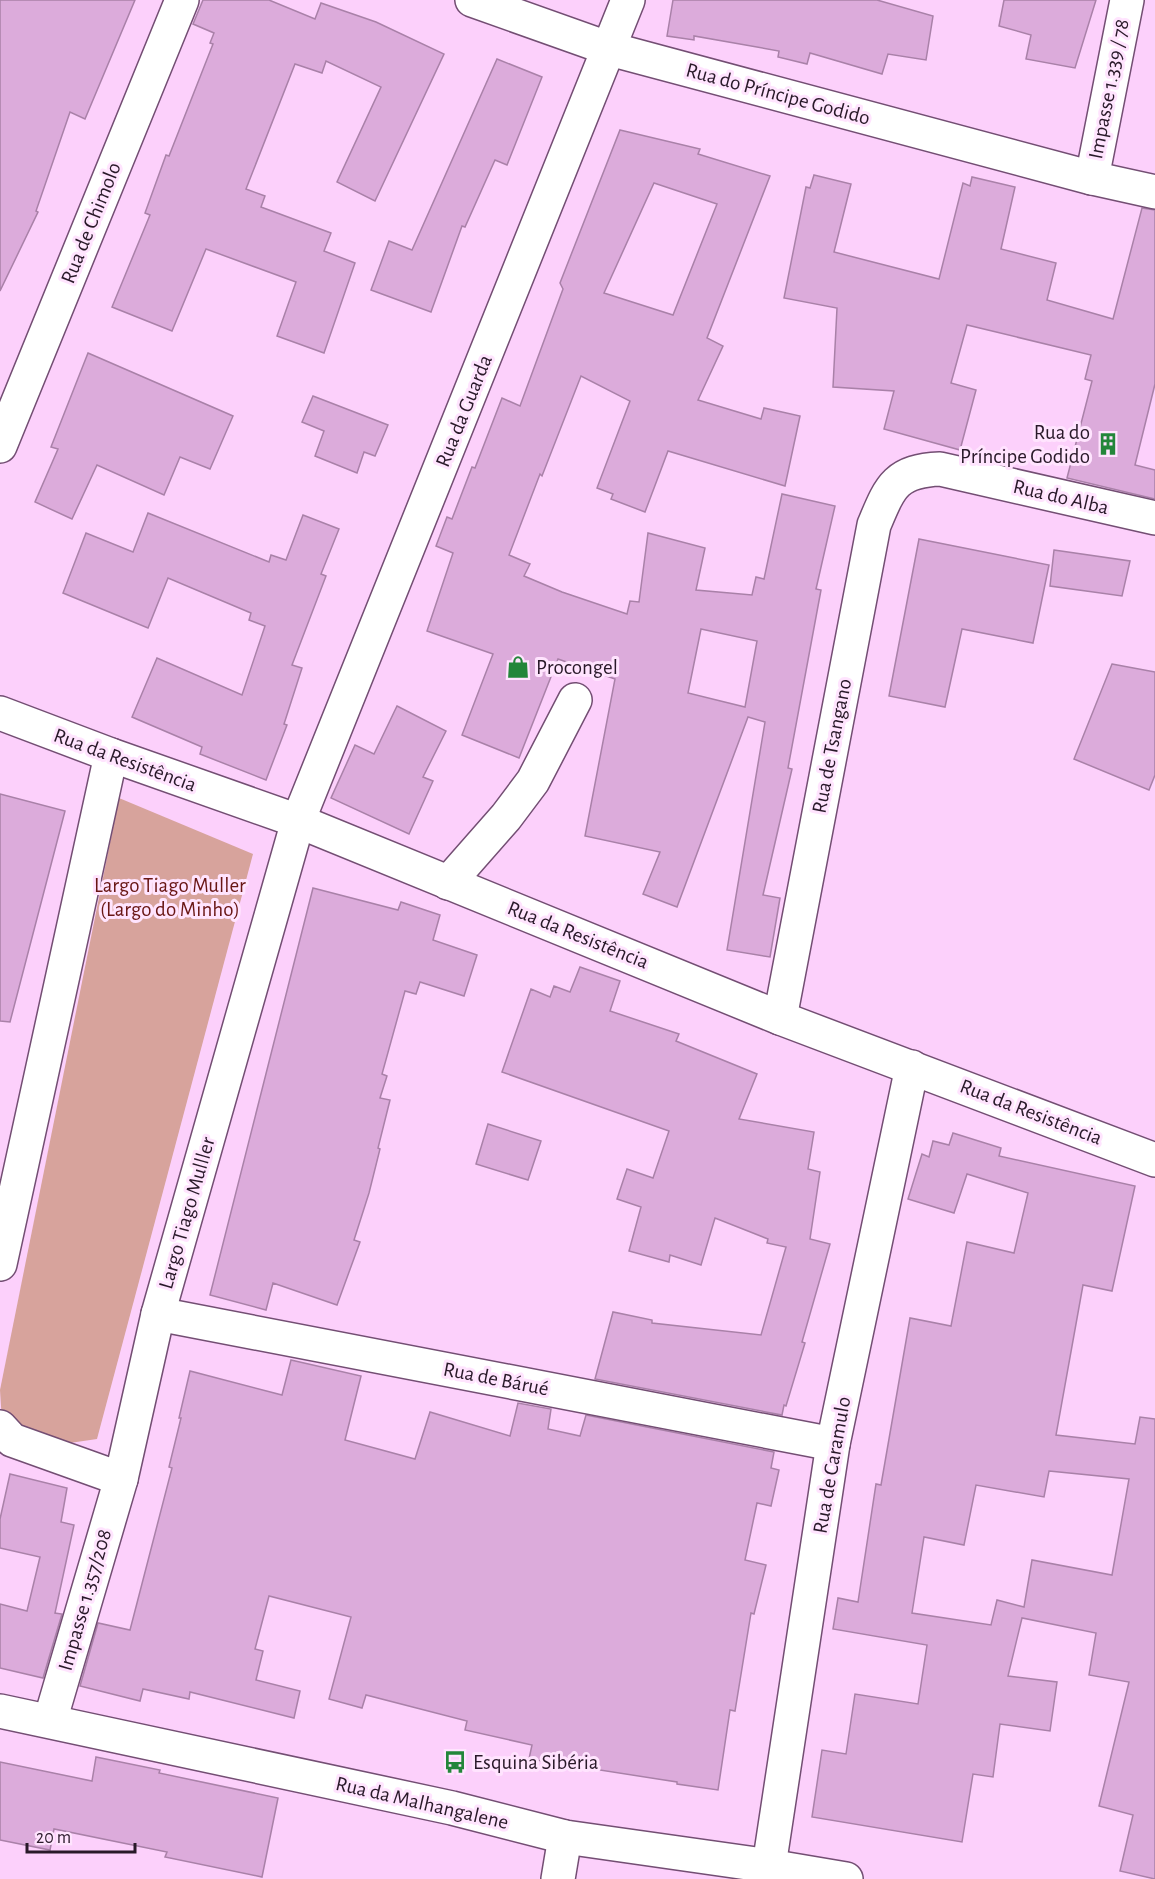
<svg xmlns="http://www.w3.org/2000/svg" width="1155" height="1879" font-family="'Alegreya Sans',sans-serif">
  <style>
    .green { fill: #d7a39c }
    .building { fill: #dcabdb; stroke: #a981a8; stroke-width: 1.5; fill-rule: evenodd }
    .lines { fill: none; stroke-linecap: round; stroke-linejoin: round }
    .minor-casing { stroke: #734e73; stroke-width: 36 }
    .minor { stroke: #fff; stroke-width: 33 }
    .labels { text-anchor: middle; dominant-baseline: central; stroke-width: 6; stroke-linejoin: round; paint-order: stroke }
    .street-label { font-size: 21px; fill: #291929; stroke: #ffe4fe }
    .poi-label { font-size: 21px; fill: #291929; stroke: #ffe4fe; text-anchor: start }
    .park-label { font-size: 21px; fill: #691614; stroke: #ffe4fe }
  </style>
  <rect width="100%" height="100%" fill="#fcd0fb"/>
  <path class="green" d="M 119,798 L 253,854 L 97,1439 L 56,1445 L 2,1422 L 0,1390 Z"/>
  <g class="building">
    <path d="M 0,0 L 135,0 L 85,119 L 70,112 L 36,211 L 38,212 L 0,291 Z"/>
    <path d="M 203,0 L 269,0 L 315,19 L 321,3 L 376,22 L 444,54 L 375,201 L 337,182 L 381,87 L 326,61 L 322,73 L 295,64 L 246,189 L 265,196 L 261,207 L 331,233 L 324,251 L 355,263 L 324,353 L 277,336 L 296,282 L 206,249 L 172,331 L 112,307 L 150,215 L 145,213 L 166,155 L 169,156 L 213,44 L 210,43 L 214,33 L 193,24 Z"/>
    <path d="M 673,0 L 877,0 L 933,16 L 926,60 L 888,54 L 882,74 L 810,53 L 807,64 L 778,57 L 779,51 L 694,36 L 694,40 L 667,36 Z"/>
    <path d="M 1004,0 L 1096,0 L 1075,68 L 1026,59 L 1031,35 L 999,26 Z"/>
    <path d="M 497,59 L 542,77 L 507,165 L 495,160 L 465,227 L 462,226 L 431,312 L 371,290 L 389,241 L 412,250 Z"/>
    <path d="M 620,130 L 700,149 L 698,154 L 770,176 L 707,338 L 723,346 L 698,400 L 761,419 L 764,408 L 800,416 L 785,486 L 668,451 L 645,512 L 611,499 L 613,494 L 597,488 L 630,401 L 581,376 L 542,476 L 540,474 L 509,555 L 530,564 L 524,576 L 562,592 L 627,614 L 630,601 L 639,602 L 648,533 L 705,548 L 696,590 L 752,595 L 756,577 L 764,579 L 782,494 L 835,506 L 816,589 L 821,590 L 788,768 L 792,769 L 763,895 L 780,898 L 770,957 L 727,950 L 765,722 L 748,717 L 677,907 L 643,894 L 660,852 L 585,836 L 615,679 L 558,659 L 519,758 L 462,735 L 493,654 L 427,631 L 453,553 L 436,546 L 447,517 L 452,519 L 472,467 L 475,468 L 502,398 L 520,406 L 563,289 L 560,283 ZM 654,183 L 717,204 L 673,315 L 604,293 ZM 701,629 L 757,641 L 745,707 L 688,693 Z"/>
    <path d="M 814,175 L 851,184 L 834,252 L 939,279 L 963,183 L 970,186 L 972,177 L 1015,187 L 1001,249 L 1056,263 L 1047,300 L 1113,319 L 1142,208 L 1155,210 L 1155,384 L 1135,465 L 1155,470 L 1155,499 L 1067,478 L 1092,381 L 1085,379 L 1091,355 L 967,325 L 951,383 L 976,390 L 960,450 L 884,429 L 894,391 L 833,387 L 837,308 L 784,298 L 806,187 L 810,188 Z"/>
    <path d="M 88,353 L 233,416 L 210,469 L 180,457 L 164,495 L 97,465 L 72,519 L 35,502 L 58,449 L 51,447 Z"/>
    <path d="M 313,396 L 388,425 L 375,456 L 364,452 L 357,473 L 315,456 L 324,431 L 302,422 Z"/>
    <path d="M 148,513 L 269,562 L 271,555 L 286,560 L 303,515 L 339,529 L 321,574 L 326,576 L 292,665 L 302,668 L 284,724 L 287,725 L 266,780 L 200,754 L 202,747 L 132,717 L 157,658 L 242,695 L 265,626 L 249,620 L 251,613 L 168,578 L 148,628 L 63,593 L 86,533 L 133,552 Z"/>
    <path d="M 919,539 L 1049,565 L 1033,643 L 962,629 L 945,707 L 889,696 Z"/>
    <path d="M 1054,550 L 1130,561 L 1122,596 L 1050,586 Z"/>
    <path d="M 1112,664 L 1155,672 L 1155,775 L 1149,790 L 1074,759 Z"/>
    <path d="M 397,706 L 446,731 L 423,777 L 433,781 L 409,834 L 331,798 L 355,745 L 374,754 Z"/>
    <path d="M 0,794 L 65,811 L 10,1022 L 0,1021 Z"/>
    <path d="M 313,888 L 398,910 L 401,902 L 440,915 L 433,940 L 477,955 L 464,996 L 420,982 L 416,994 L 405,991 L 382,1074 L 387,1076 L 380,1098 L 390,1100 L 378,1148 L 380,1149 L 369,1193 L 354,1240 L 360,1242 L 337,1305 L 273,1283 L 266,1310 L 210,1295 Z"/>
    <path d="M 580,967 L 620,981 L 610,1011 L 679,1034 L 676,1041 L 757,1074 L 739,1119 L 814,1132 L 808,1169 L 820,1172 L 810,1239 L 830,1244 L 802,1342 L 805,1343 L 786,1406 L 784,1405 L 782,1415 L 595,1379 L 613,1312 L 652,1320 L 652,1323 L 761,1335 L 786,1247 L 767,1243 L 768,1239 L 715,1218 L 701,1265 L 670,1255 L 669,1262 L 629,1251 L 641,1207 L 617,1199 L 627,1169 L 653,1178 L 669,1131 L 502,1072 L 531,989 L 550,997 L 554,986 L 570,992 Z"/>
    <path d="M 488,1124 L 541,1141 L 528,1180 L 476,1164 Z"/>
    <path d="M 953,1133 L 1001,1148 L 999,1156 L 1135,1186 L 1112,1291 L 1083,1285 L 1056,1435 L 1135,1444 L 1140,1417 L 1155,1419 L 1155,1879 L 1120,1871 L 1133,1815 L 1099,1806 L 1129,1682 L 1089,1675 L 1096,1633 L 1022,1618 L 1008,1676 L 1057,1682 L 1050,1731 L 1000,1724 L 993,1777 L 973,1774 L 962,1842 L 812,1817 L 822,1750 L 846,1754 L 855,1694 L 918,1704 L 927,1645 L 833,1629 L 838,1598 L 858,1602 L 876,1484 L 881,1485 L 910,1318 L 951,1326 L 967,1242 L 1014,1253 L 1028,1193 L 967,1174 L 954,1213 L 908,1199 L 922,1154 L 929,1157 L 933,1141 L 949,1145 ZM 1049,1471 L 1129,1479 L 1112,1575 L 1032,1560 L 1024,1607 L 997,1600 L 991,1625 L 912,1613 L 924,1537 L 964,1545 L 976,1485 L 1044,1497 Z"/>
    <path d="M 291,1360 L 361,1376 L 345,1440 L 415,1459 L 430,1412 L 510,1436 L 518,1403 L 551,1409 L 548,1429 L 580,1436 L 586,1415 L 774,1452 L 771,1468 L 779,1470 L 771,1506 L 757,1503 L 745,1560 L 766,1565 L 754,1614 L 751,1613 L 735,1711 L 730,1710 L 718,1790 L 677,1784 L 677,1782 L 529,1759 L 532,1745 L 465,1730 L 467,1721 L 366,1695 L 362,1708 L 329,1699 L 351,1617 L 269,1596 L 255,1649 L 263,1651 L 256,1680 L 300,1691 L 294,1718 L 190,1692 L 189,1699 L 143,1689 L 140,1701 L 80,1686 L 98,1623 L 130,1630 L 172,1468 L 169,1467 L 181,1418 L 179,1418 L 190,1371 L 282,1395 Z"/>
    <path d="M 10,1474 L 67,1488 L 61,1522 L 74,1525 L 55,1613 L 62,1614 L 43,1678 L 0,1668 L 0,1604 L 27,1611 L 40,1557 L 0,1548 L 0,1519 Z"/>
    <path d="M 96,1757 L 160,1770 L 159,1773 L 278,1798 L 262,1877 L 165,1857 L 167,1852 L 54,1829 L 50,1850 L 0,1840 L 0,1762 L 92,1781 Z"/>
  </g>
  <g class="lines">
    <g class="minor-casing">
      <g id="minor">
        <path d="M 472,0 L 610,49 L 1092,178 L 1155,192"/>
        <path d="M 1092,178 L 1127,0"/>
        <path d="M 0,446 L 182,0"/>
        <path d="M 0,713 L 111,755 L 298,821 L 780,1018 L 1155,1160"/>
        <path d="M 448,883 L 506,817 L 533,781 L 575,700"/>
        <path d="M 780,1018 L 874,525 C 890,487 895,471 940,469 L 1155,518"/>
        <path d="M 0,1264 L 111,755"/>
        <path d="M 158,1314 L 833,1444"/>
        <path d="M 0,1427 L 12,1440 L 121,1479"/>
        <path d="M 0,1711 L 452,1808 L 565,1837 L 769,1866 L 846,1879"/>
        <path d="M 50,1721 L 121,1479 L 158,1314 L 298,821 L 628,0"/>
        <path d="M 769,1866 L 833,1444 L 912,1067"/>
        <path d="M 558,1879 L 565,1837"/>
      </g>
    </g>
    <use href="#minor" class="minor"/>
  </g>
  <defs>
    <g id="building-bare" transform="scale(1.8)"><path d="M-4-6H4V6H1V3H-1V6H-4ZM-2.5-4.3h1.7v1.8h-1.7ZM.8-4.3h1.7v1.8H.8ZM-2.5-1h1.7V.8h-1.7ZM.8-1h1.7V.8H.8Z" fill="#23863a" stroke="#ffe4fe" stroke-width="2.5" paint-order="stroke"/></g>
    <g id="shop-bare" transform="scale(1.8)"><path d="M-5-2.5h2.3a2.7 3.5 0 0 1 5.4 0H5L5.5 6h-11ZM-1.5-2.5h3a1.5 2.3 0 0 0-3 0Z" fill="#23863a" stroke="#ffe4fe" stroke-width="2.5" paint-order="stroke"/></g>
    <g id="bus-bare" transform="scale(1.8)"><path d="M-5-6H5V4H4V6H2V4H-2V6H-4V4H-5ZM-3.5-4V0h7V-4ZM-3.5 1.2v1.5H-2V1.2ZM2 1.2v1.5H3.5V1.2Z" fill="#23863a" stroke="#ffe4fe" stroke-width="2.5" paint-order="stroke"/></g>
  </defs>
  <g fill-rule="evenodd">
    <use href="#building-bare" x="1108" y="444"/>
    <use href="#shop-bare" x="518" y="667"/>
    <use href="#bus-bare" x="455" y="1762"/>
  </g>
  <g class="labels">
    <g class="street-label">
      <text transform="translate(1109 89) rotate(-79)">Impasse 1.339 / 78</text>
      <text transform="translate(778 94) rotate(15)">Rua do Príncipe Godido</text>
      <text transform="translate(91 223) rotate(-68)">Rua de Chimolo</text>
      <text transform="translate(464 411) rotate(-68)">Rua da Guarda</text>
      <text transform="translate(1061 497) rotate(13)">Rua do Alba</text>
      <text transform="translate(832 746) rotate(-79)">Rua de Tsangano</text>
      <text transform="translate(125 760) rotate(20)">Rua da Resistência</text>
      <text transform="translate(578 935) rotate(22)">Rua da Resistência</text>
      <text transform="translate(1031 1112) rotate(21)">Rua da Resistência</text>
      <text transform="translate(187 1213) rotate(-74)">Largo Tiago Mulller</text>
      <text transform="translate(496 1379) rotate(11)">Rua de Bárué</text>
      <text transform="translate(832 1465) rotate(-80)">Rua de Caramulo</text>
      <text transform="translate(85 1600) rotate(-74)">Impasse 1.357/208</text>
      <text transform="translate(422 1803) rotate(13)">Rua da Malhangalene</text>
    </g>
    <g class="poi-label">
      <text x="1090" y="432" text-anchor="end">Rua do<tspan x="1090" dy="24">Príncipe Godido</tspan></text>
      <text x="536" y="667">Procongel</text>
      <text x="473" y="1762">Esquina Sibéria</text>
    </g>
    <g class="park-label">
      <text x="170" y="885">Largo Tiago Muller<tspan x="170" dy="24">(Largo do Minho)</tspan></text>
    </g>
  </g>
  <path d="M27 1843v9h108v-9" fill="none" stroke="#291929" stroke-width="3"/>
  <text x="36" y="1843" font-size="18" fill="#291929" stroke="#ffe4fe" stroke-width="4.5" paint-order="stroke">20 m</text>
</svg>
